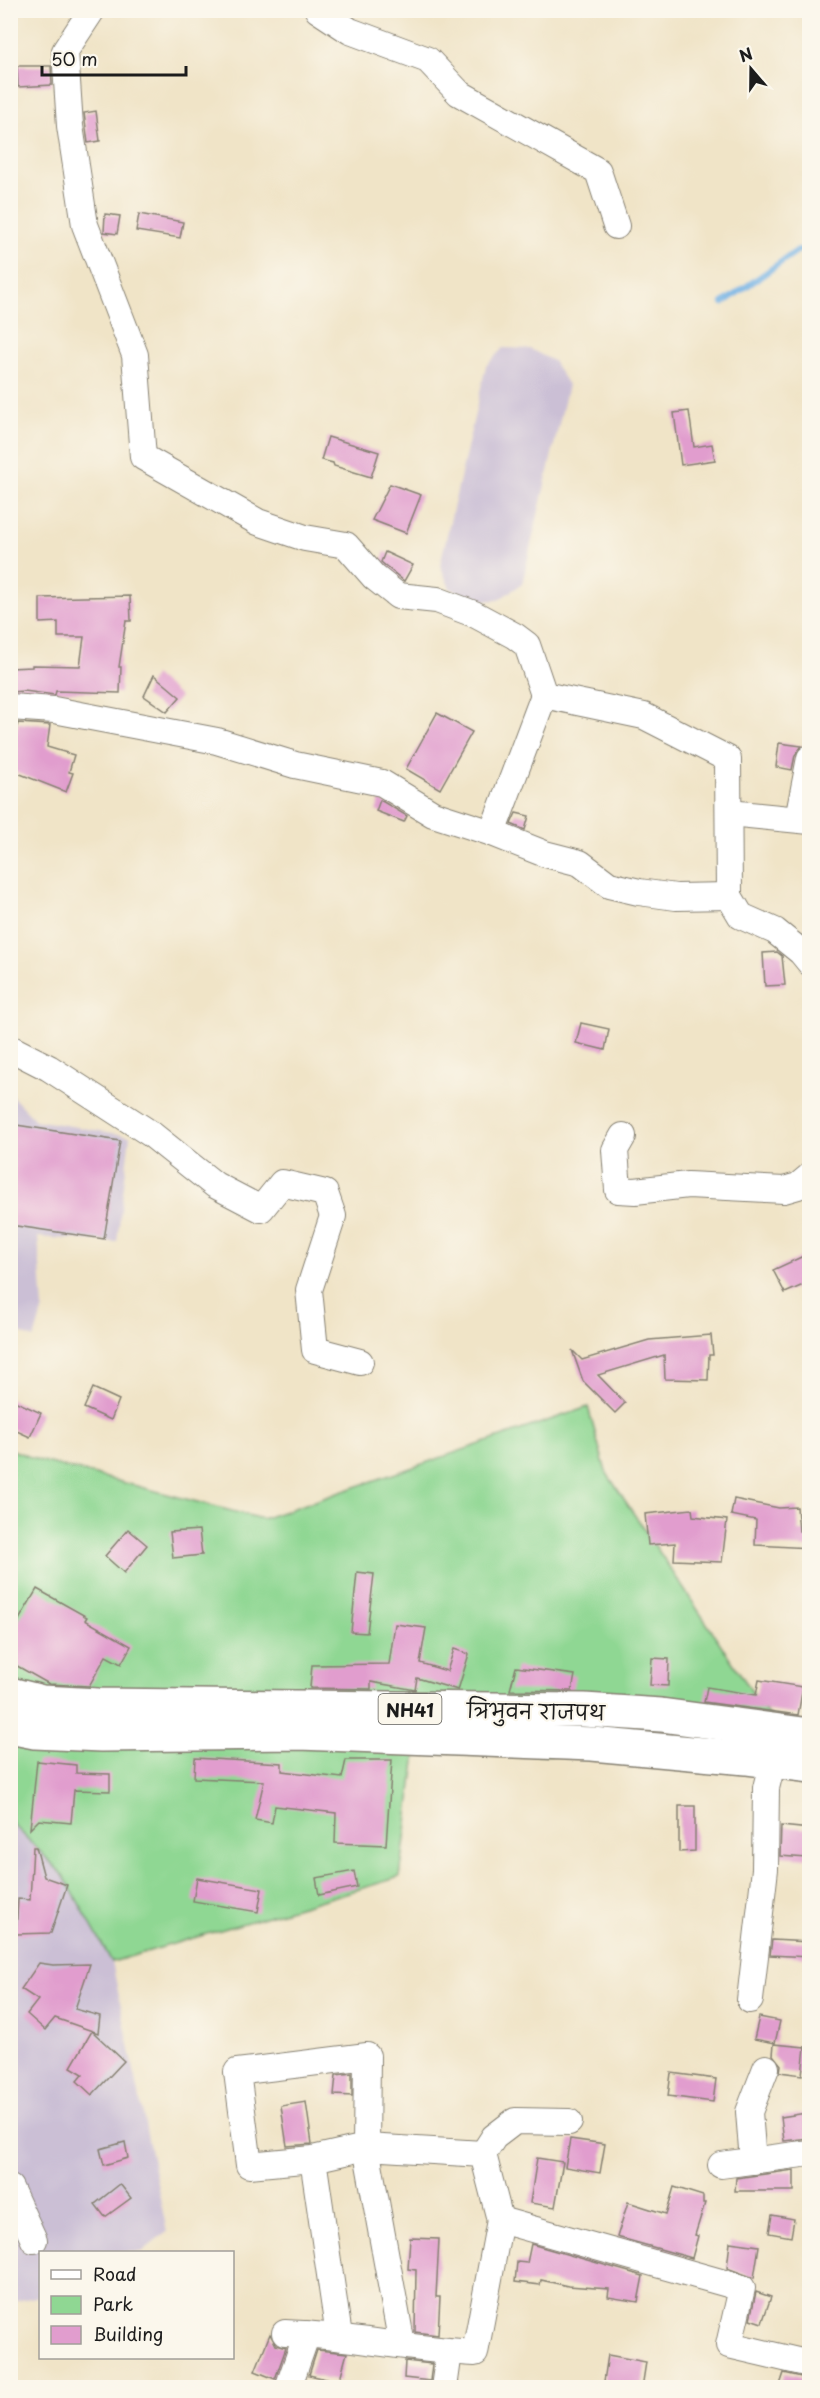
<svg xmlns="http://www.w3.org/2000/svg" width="820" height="2398" font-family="'Playpen Sans','Playpen Sans Deva',sans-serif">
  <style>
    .industrial { fill: #cbbfd5 }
    .green { fill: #8fd793; stroke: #567a58; stroke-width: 1.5 }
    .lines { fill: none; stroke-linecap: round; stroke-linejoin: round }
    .stream { stroke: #70b0e4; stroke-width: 6 }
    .building { fill: #e19dce }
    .minor-casing { stroke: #868072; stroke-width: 28 }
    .highway-casing { stroke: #868072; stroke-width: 36 }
    .minor { stroke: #fff; stroke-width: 26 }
    .highway { stroke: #fff; stroke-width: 33 }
    .labels { text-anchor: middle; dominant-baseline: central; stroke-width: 4.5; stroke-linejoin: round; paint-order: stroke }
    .shield { fill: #fbf7ec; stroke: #5f5e5a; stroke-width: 1.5 }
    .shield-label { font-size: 18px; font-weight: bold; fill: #1c1c1c }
    .street-label { font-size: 20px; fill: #1c1c1c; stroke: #fbf7ec }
  </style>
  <rect width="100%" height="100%" fill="#fbf7ec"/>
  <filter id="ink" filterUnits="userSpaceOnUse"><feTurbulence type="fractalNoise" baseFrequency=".0167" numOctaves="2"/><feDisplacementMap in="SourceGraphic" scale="12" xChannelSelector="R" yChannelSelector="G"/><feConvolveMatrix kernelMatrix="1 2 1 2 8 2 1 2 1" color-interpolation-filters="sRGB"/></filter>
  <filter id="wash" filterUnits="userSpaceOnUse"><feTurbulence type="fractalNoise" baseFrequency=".008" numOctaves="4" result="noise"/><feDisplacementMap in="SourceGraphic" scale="24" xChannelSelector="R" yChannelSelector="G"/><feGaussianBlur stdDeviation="1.35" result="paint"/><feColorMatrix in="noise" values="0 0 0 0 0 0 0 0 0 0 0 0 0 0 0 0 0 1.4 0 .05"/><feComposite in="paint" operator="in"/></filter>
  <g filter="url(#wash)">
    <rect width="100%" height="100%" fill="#f0e4c7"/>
    <g class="industrial">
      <path d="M 503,348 L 530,349 L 553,361 L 568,385 L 522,584 L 498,600 L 473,601 L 450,588 L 440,565 L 486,366 Z"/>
      <path d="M 10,1094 L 35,1120 L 130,1136 L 117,1242 L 38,1237 L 43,1308 L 34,1339 L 11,1329 Z"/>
      <path d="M 10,1818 L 13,1824 L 63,1874 L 112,1962 L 167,2232 L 142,2252 L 40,2252 L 40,2296 L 11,2302 Z"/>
    </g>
    <path class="green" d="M 588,1407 L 606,1472 L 805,1771 L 417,1746 L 400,1877 L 112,1962 L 63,1875 L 13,1824 L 11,1818 L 10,1449 L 38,1460 L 262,1519 Z"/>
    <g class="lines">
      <path class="stream" d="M 723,303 L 798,250 L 810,251"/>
    </g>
    <g id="blocks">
      <g class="building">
        <path d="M 17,66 L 51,66 L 52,85 L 18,87 Z"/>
        <path d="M 96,111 L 100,141 L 88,143 L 84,113 Z"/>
        <path d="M 105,214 L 120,216 L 117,234 L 104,232 Z"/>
        <path d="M 139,214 L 183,222 L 180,238 L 136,231 Z"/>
        <path d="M 689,411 L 694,447 L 712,444 L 715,460 L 681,465 L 674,413 Z"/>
        <path d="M 328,437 L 379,452 L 371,477 L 334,466 L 333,463 L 321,460 Z"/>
        <path d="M 390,484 L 421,495 L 406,533 L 372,520 Z"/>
        <path d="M 385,552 L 413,565 L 404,581 L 381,562 Z"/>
        <path d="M 130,596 L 131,621 L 126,621 L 119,667 L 121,667 L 120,693 L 56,691 L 55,695 L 24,691 L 10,692 L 10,668 L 32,667 L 32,665 L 80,666 L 84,637 L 58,637 L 58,622 L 40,623 L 40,598 Z"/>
        <path d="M 154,675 L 180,697 L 167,712 L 144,696 Z"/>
        <path d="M 437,713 L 472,732 L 440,789 L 406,769 Z"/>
        <path d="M 18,723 L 50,725 L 47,747 L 74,755 L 69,772 L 73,773 L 66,792 L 10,770 L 10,754 Z"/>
        <path d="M 779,743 L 802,746 L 795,755 L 792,770 L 776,767 Z"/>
        <path d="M 380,800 L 407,816 L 404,822 L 376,811 Z"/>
        <path d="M 516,813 L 529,816 L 525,830 L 511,824 Z"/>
        <path d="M 777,952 L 782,956 L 785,985 L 765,986 L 763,953 Z"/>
        <path d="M 581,1023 L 609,1029 L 605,1050 L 576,1043 Z"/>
        <path d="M 10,1124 L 120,1141 L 104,1239 L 10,1225 Z"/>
        <path d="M 810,1253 L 810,1282 L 785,1293 L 773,1270 Z"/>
        <path d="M 711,1335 L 713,1355 L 709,1355 L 708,1380 L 665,1379 L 664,1355 L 598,1375 L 625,1403 L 615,1413 L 583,1381 L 572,1350 L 582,1360 L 649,1340 Z"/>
        <path d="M 93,1388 L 119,1400 L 111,1420 L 84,1408 Z"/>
        <path d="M 10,1399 L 41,1413 L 30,1437 L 10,1428 Z"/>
        <path d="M 734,1499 L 779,1508 L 797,1507 L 799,1531 L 810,1531 L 810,1548 L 755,1545 L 756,1520 L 731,1515 Z"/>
        <path d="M 692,1509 L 693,1516 L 727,1520 L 722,1562 L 674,1560 L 675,1543 L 648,1545 L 645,1514 Z"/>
        <path d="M 128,1529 L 147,1545 L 124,1573 L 105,1556 Z"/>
        <path d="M 199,1530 L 202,1555 L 173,1558 L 170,1532 Z"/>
        <path d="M 357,1572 L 374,1574 L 367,1633 L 351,1632 Z"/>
        <path d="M 37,1589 L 87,1617 L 85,1620 L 131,1646 L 121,1664 L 106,1656 L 89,1686 L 49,1684 L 10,1662 L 10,1635 Z"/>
        <path d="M 395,1624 L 426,1628 L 420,1663 L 447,1671 L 454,1649 L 469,1654 L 458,1690 L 417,1678 L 415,1690 L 371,1682 L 371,1689 L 310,1688 L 312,1665 L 389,1664 Z"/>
        <path d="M 652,1658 L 669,1659 L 668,1686 L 650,1685 Z"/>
        <path d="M 516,1667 L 575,1675 L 572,1691 L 510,1690 Z"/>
        <path d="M 759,1680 L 803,1687 L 798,1715 L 704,1702 L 707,1687 L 756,1695 Z"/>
        <path d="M 195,1758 L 282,1763 L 282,1771 L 342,1778 L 346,1760 L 392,1760 L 386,1845 L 335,1843 L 336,1813 L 275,1806 L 272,1823 L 255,1820 L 264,1781 L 194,1778 Z"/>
        <path d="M 37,1761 L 76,1765 L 76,1773 L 110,1774 L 110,1791 L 74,1790 L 71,1823 L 39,1820 L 30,1829 Z"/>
        <path d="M 679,1806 L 695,1806 L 695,1851 L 679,1852 Z"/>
        <path d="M 781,1826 L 810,1829 L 807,1858 L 780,1856 Z"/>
        <path d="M 33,1847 L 36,1847 L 44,1877 L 67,1885 L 51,1933 L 16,1934 L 18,1899 L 30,1900 Z"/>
        <path d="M 354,1871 L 357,1887 L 319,1895 L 316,1878 Z"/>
        <path d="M 197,1878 L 262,1889 L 258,1912 L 193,1901 Z"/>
        <path d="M 772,1940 L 810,1942 L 810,1957 L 770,1955 Z"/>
        <path d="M 39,1963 L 53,1965 L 90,1964 L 75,2009 L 100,2016 L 98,2033 L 55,2018 L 45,2030 L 27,2014 L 38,2000 L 21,1989 Z"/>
        <path d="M 759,2017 L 780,2021 L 775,2043 L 754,2039 Z"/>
        <path d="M 92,2031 L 124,2061 L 92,2095 L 77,2081 L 83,2074 L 71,2067 Z"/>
        <path d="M 774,2044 L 805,2047 L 802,2075 L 780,2072 L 781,2065 L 773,2055 Z"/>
        <path d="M 352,2073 L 352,2096 L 334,2095 L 336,2075 Z"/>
        <path d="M 671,2073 L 716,2079 L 713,2102 L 668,2096 Z"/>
        <path d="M 306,2102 L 312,2144 L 287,2146 L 281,2106 Z"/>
        <path d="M 806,2113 L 809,2138 L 784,2141 L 781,2117 Z"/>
        <path d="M 570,2139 L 605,2144 L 600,2173 L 565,2167 Z"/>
        <path d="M 125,2142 L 128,2158 L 104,2165 L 100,2149 Z"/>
        <path d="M 537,2158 L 563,2162 L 555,2207 L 530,2203 Z"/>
        <path d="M 794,2170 L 794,2191 L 735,2191 L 736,2178 Z"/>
        <path d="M 120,2184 L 131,2198 L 105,2217 L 95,2204 Z"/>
        <path d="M 674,2187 L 703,2196 L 703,2203 L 705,2203 L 695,2235 L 698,2236 L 692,2258 L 617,2237 L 628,2202 L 666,2214 Z"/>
        <path d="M 772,2215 L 794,2219 L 791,2237 L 769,2233 Z"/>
        <path d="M 410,2238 L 439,2239 L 436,2297 L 440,2297 L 438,2335 L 415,2332 L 416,2270 L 408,2269 Z"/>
        <path d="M 730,2242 L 759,2246 L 754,2278 L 727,2268 Z"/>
        <path d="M 531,2244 L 643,2276 L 638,2302 L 608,2297 L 609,2289 L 568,2286 L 541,2280 L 540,2285 L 515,2282 L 517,2262 L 527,2263 Z"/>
        <path d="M 756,2292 L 771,2297 L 762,2323 L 750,2319 Z"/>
        <path d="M 270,2334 L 276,2345 L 286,2348 L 275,2379 L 255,2371 Z"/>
        <path d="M 317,2350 L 347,2353 L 339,2382 L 309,2375 Z"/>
        <path d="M 608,2355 L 646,2362 L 642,2388 L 603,2388 Z"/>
        <path d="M 405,2361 L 432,2364 L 430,2381 L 404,2378 Z"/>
        <path d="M 784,2373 L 810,2379 L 810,2388 L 779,2388 Z"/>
      </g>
    </g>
  </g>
  <g filter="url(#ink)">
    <use href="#blocks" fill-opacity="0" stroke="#868072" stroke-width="1.5"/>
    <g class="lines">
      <g class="minor-casing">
        <g id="minor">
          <path d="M 92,10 L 65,51 L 70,126 L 85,225 L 135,355 L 143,457 L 258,522 L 305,538 L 346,545 L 374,577 L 398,596 L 437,600 L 474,614 L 515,636 L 527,645 L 544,695 L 644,716 L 728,759 L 729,896 L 741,916 L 775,931 L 801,952 L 810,963"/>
          <path d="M 318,10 L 350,31 L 428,60 L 459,93 L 598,171 L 616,226"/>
          <path d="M 10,707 L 54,710 L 217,741 L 295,765 L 382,783 L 433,814 L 492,833 L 544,695"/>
          <path d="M 729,813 L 810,821"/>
          <path d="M 798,819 L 810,758"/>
          <path d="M 492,833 L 545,854 L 580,863 L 609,885 L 639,892 L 676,897 L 729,896"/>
          <path d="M 10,1048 L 49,1068 L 151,1134 L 215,1185 L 261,1209 L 282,1183 L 325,1193 L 333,1216 L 309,1290 L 315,1350 L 360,1362"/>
          <path d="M 623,1136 L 615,1150 L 618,1190 L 635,1191 L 688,1185 L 784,1190 L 798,1186 L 810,1176"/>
          <path d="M 750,2000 L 765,1869 L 766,1788 L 773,1760"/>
          <path d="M 483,2154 L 494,2137 L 515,2121 L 569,2122"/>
          <path d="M 313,2159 L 366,2147 L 367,2056 L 237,2072 L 249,2165 L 313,2159 L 339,2336"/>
          <path d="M 753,2161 L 749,2112 L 766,2068"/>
          <path d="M 721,2165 L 810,2153"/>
          <path d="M 10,2188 L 34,2240"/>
          <path d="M 285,2333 C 349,2335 411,2350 475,2353 L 500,2220 L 742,2288 L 729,2345 L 810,2364"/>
          <path d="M 402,2345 L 366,2147 L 483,2154 L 500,2220"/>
          <path d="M 288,2388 L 307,2334"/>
          <path d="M 444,2388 L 449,2352"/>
        </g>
      </g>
      <g class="highway-casing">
        <g id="highway">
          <path d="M 10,1694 L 42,1702 L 98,1705 L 584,1710 L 661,1715 L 810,1735"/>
          <path d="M 10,1727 L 35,1732 L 101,1735 L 299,1733 L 592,1744 L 746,1758 L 810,1766"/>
        </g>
      </g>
      <use href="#minor" class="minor"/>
      <use href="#highway" class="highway"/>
    </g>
  </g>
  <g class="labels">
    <rect class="shield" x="378.5" y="1694" width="63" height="30" rx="4.5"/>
    <g class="shield-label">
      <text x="410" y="1709">NH41</text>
    </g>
    <g class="street-label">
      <text transform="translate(536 1711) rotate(1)">त्रिभुवन राजपथ</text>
    </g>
  </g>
  <rect width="820" height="2398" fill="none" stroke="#fbf7ec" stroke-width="36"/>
  <rect x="39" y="2251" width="195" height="108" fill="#fbf7ec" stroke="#a29f99" stroke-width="1.5"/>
  <rect x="51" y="2270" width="30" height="9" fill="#ffffff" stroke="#a29f99" stroke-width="1.5"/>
  <text x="93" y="2281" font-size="18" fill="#1c1c1c">Road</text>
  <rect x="51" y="2296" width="30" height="18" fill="#8fd793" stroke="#a29f99" stroke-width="1.5"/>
  <text x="93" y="2311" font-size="18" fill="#1c1c1c">Park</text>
  <rect x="51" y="2326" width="30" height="18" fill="#e19dce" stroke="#a29f99" stroke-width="1.5"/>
  <text x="93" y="2341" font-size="18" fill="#1c1c1c">Building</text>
  <g transform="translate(751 69) rotate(340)" stroke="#fbf7ec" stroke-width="4.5" paint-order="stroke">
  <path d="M0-4.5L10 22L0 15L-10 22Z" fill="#1c1c1c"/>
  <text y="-9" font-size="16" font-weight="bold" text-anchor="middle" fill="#1c1c1c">N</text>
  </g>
  <path d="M42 66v9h144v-9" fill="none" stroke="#1c1c1c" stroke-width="3"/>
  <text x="51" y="66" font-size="18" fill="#1c1c1c" stroke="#fbf7ec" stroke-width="4.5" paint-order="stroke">50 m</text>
</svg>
